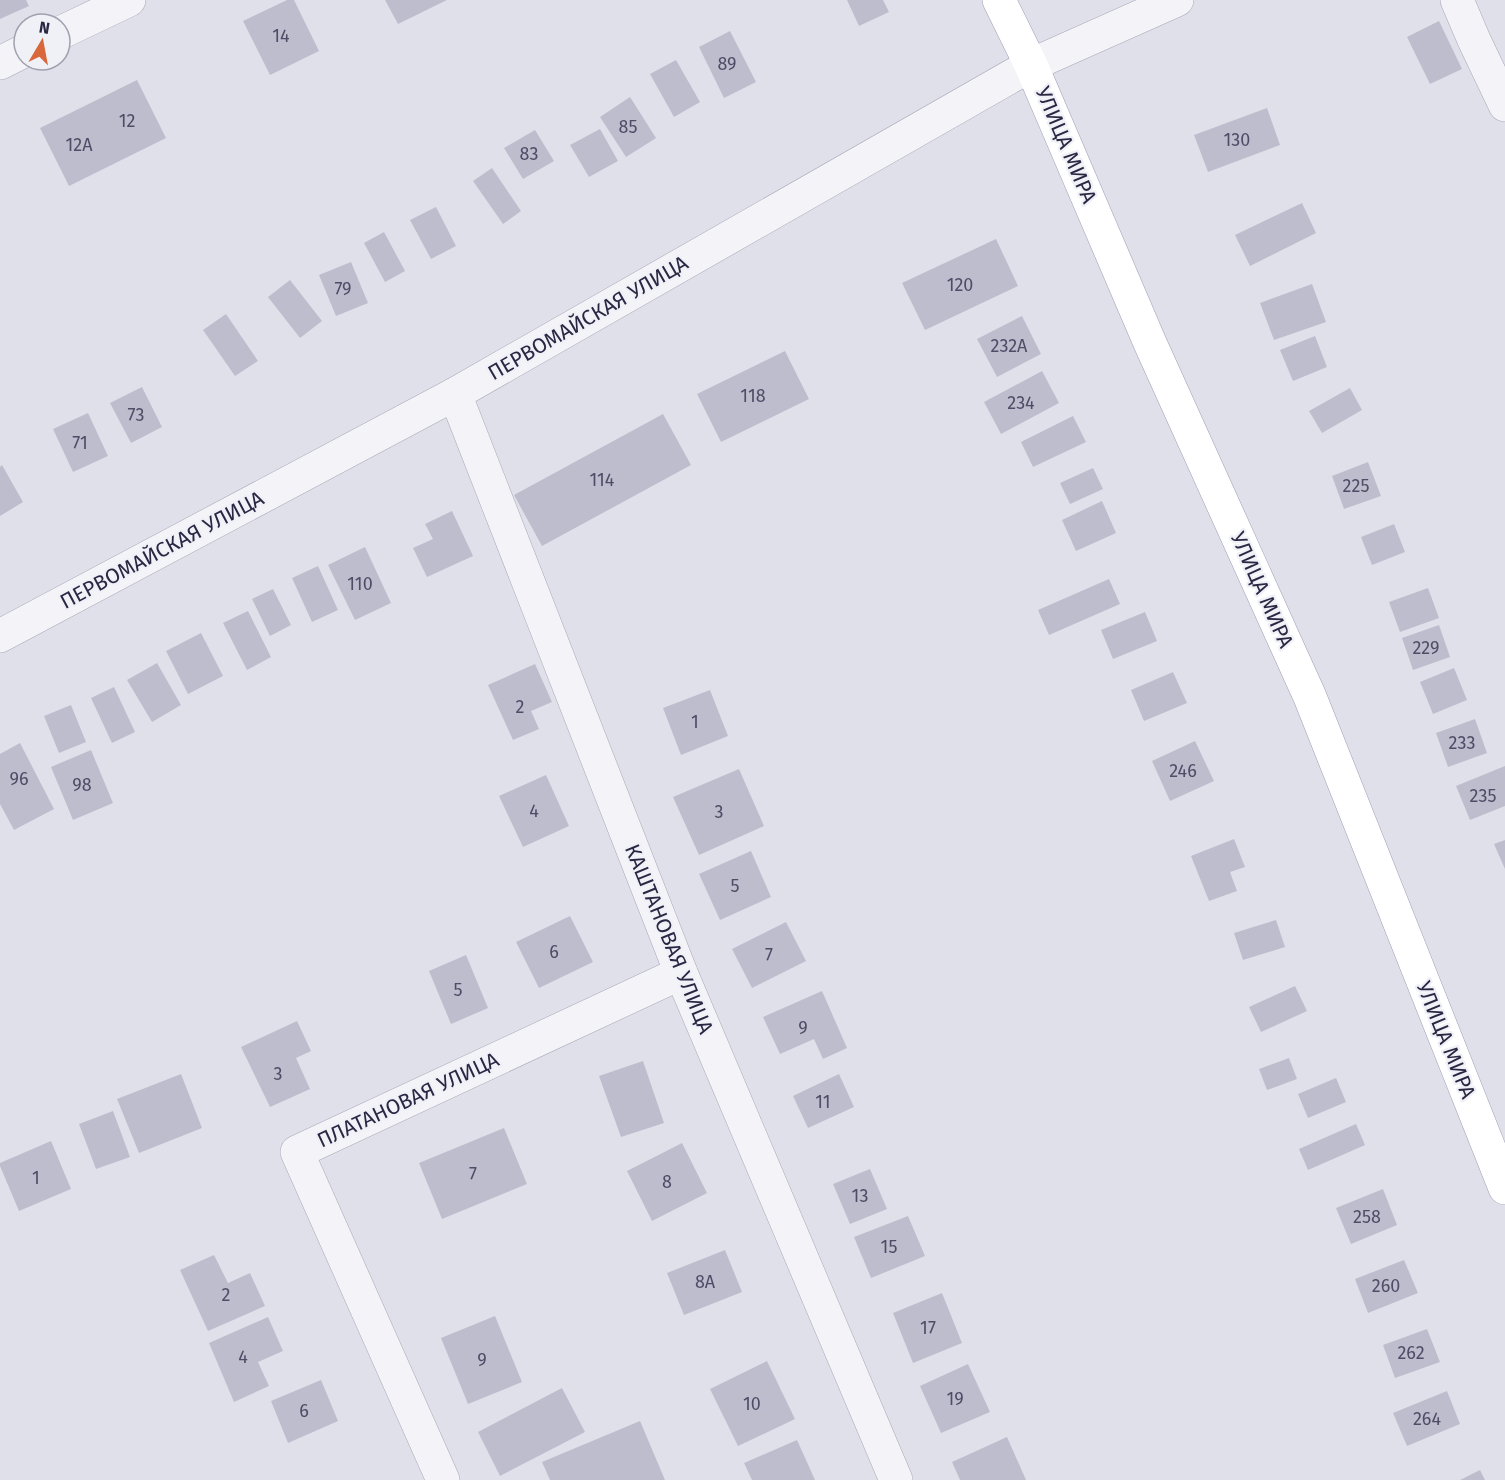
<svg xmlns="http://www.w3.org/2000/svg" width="1505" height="1480" font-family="'Fira Sans',sans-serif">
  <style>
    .building { fill: #bebdcd }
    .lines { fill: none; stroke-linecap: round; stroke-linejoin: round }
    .minor-casing { stroke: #a9a8b8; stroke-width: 34 }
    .primary-casing { stroke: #9f9eb7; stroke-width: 34 }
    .minor { stroke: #f3f3f8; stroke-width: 33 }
    .primary { stroke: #fff; stroke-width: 33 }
    .labels { text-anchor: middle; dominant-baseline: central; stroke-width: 4.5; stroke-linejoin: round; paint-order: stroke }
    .number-label { font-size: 18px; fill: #4e4c66 }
    .street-label { font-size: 21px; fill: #292743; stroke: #f0f0f7 }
  </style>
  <rect width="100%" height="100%" fill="#e0e0ea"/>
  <g class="building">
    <path d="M 0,0 L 26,0 L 29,6 L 0,19 Z"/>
    <path d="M 287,0 L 294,0 L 319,51 L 270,75 L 243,21 Z"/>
    <path d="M 385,0 L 447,0 L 398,24 Z"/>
    <path d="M 847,0 L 883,0 L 889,12 L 859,26 Z"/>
    <path d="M 1439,21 L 1462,69 L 1430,84 L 1407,37 Z"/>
    <path d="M 730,31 L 756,82 L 724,98 L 699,47 Z"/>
    <path d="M 676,60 L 700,102 L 674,117 L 650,74 Z"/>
    <path d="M 137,80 L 166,138 L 69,186 L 40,128 Z"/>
    <path d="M 630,97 L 656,138 L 626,157 L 600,117 Z"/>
    <path d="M 1267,108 L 1280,145 L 1208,172 L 1194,135 Z"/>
    <path d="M 600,129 L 618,161 L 589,177 L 570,145 Z"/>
    <path d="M 535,130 L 554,161 L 523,179 L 504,148 Z"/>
    <path d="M 492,168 L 521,211 L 503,224 L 473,181 Z"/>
    <path d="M 1302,203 L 1316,233 L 1250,266 L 1235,235 Z"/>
    <path d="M 436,207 L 456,246 L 431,259 L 410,220 Z"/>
    <path d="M 384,232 L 405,271 L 385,282 L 364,243 Z"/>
    <path d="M 996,239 L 1018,286 L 925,330 L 902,283 Z"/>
    <path d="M 351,262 L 368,303 L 336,316 L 319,275 Z"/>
    <path d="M 290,280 L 322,321 L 300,338 L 268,297 Z"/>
    <path d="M 1312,284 L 1326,322 L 1274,340 L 1260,303 Z"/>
    <path d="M 226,314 L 258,361 L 235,376 L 203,330 Z"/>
    <path d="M 1022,316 L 1041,354 L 997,377 L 977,339 Z"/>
    <path d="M 1315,336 L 1327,367 L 1293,381 L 1280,350 Z"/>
    <path d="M 785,351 L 809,399 L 721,442 L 697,394 Z"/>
    <path d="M 1042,371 L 1059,403 L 1001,434 L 984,402 Z"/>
    <path d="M 142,387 L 162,427 L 131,443 L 110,403 Z"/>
    <path d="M 1350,388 L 1362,410 L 1322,433 L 1309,411 Z"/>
    <path d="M 88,413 L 108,456 L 73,472 L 53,429 Z"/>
    <path d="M 663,414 L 691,465 L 542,546 L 514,495 Z"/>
    <path d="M 1073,416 L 1086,442 L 1033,467 L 1021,442 Z"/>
    <path d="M 1368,462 L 1381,496 L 1344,509 L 1332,476 Z"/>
    <path d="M 2,465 L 23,502 L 0,516 L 0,467 Z"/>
    <path d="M 1093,468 L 1103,489 L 1070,504 L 1060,483 Z"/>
    <path d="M 1102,501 L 1116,533 L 1076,551 L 1062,520 Z"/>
    <path d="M 452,511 L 473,556 L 427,577 L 413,548 L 433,539 L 425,524 Z"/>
    <path d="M 1394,524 L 1405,552 L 1372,565 L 1361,537 Z"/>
    <path d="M 365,547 L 391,603 L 355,620 L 328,565 Z"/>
    <path d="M 318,566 L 338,610 L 312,622 L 292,578 Z"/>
    <path d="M 1109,579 L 1120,604 L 1049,635 L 1038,610 Z"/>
    <path d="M 1428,588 L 1439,618 L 1400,632 L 1389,602 Z"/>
    <path d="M 273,589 L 291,625 L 270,636 L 252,599 Z"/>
    <path d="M 248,611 L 271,657 L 247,670 L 223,623 Z"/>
    <path d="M 1145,612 L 1157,641 L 1113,659 L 1101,630 Z"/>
    <path d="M 1439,625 L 1450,657 L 1413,670 L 1402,638 Z"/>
    <path d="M 201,633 L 223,676 L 188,694 L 166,651 Z"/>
    <path d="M 157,663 L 181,705 L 152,722 L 127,680 Z"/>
    <path d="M 535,664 L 552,702 L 531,711 L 539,729 L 513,740 L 488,685 Z"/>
    <path d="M 1454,668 L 1467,700 L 1433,714 L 1420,682 Z"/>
    <path d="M 1173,672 L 1187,703 L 1144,721 L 1131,690 Z"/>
    <path d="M 114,687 L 135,732 L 112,743 L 91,698 Z"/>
    <path d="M 710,690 L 728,736 L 681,755 L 663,708 Z"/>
    <path d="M 71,705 L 86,742 L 59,753 L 44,716 Z"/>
    <path d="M 1475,719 L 1487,753 L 1448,767 L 1436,733 Z"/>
    <path d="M 1195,741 L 1214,781 L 1170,801 L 1152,761 Z"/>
    <path d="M 20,743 L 54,809 L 14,830 L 0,804 L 0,754 Z"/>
    <path d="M 91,750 L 113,803 L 73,820 L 51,767 Z"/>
    <path d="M 1505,766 L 1505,806 L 1470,820 L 1456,786 Z"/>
    <path d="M 739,769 L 764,826 L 699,855 L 673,797 Z"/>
    <path d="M 546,775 L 569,826 L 523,847 L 499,796 Z"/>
    <path d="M 1234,839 L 1245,867 L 1230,872 L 1237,891 L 1209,901 L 1191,856 Z"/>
    <path d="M 1505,840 L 1505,869 L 1494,844 Z"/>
    <path d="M 751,851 L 771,897 L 720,920 L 699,874 Z"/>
    <path d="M 570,916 L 593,962 L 539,988 L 516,942 Z"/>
    <path d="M 1276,920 L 1285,947 L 1243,960 L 1234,933 Z"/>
    <path d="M 786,922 L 806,961 L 752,988 L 732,949 Z"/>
    <path d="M 466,955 L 488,1008 L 451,1024 L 429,971 Z"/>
    <path d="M 1295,986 L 1307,1011 L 1261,1032 L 1249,1007 Z"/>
    <path d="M 822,991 L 847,1048 L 823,1059 L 814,1039 L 780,1054 L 763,1017 Z"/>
    <path d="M 297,1021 L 311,1051 L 296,1058 L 310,1089 L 270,1107 L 241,1047 Z"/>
    <path d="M 1289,1058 L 1297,1079 L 1267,1090 L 1259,1069 Z"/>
    <path d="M 643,1061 L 664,1123 L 621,1137 L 599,1076 Z"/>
    <path d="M 181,1074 L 202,1128 L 139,1153 L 117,1099 Z"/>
    <path d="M 839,1074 L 854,1107 L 808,1128 L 793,1096 Z"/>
    <path d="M 1336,1078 L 1346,1102 L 1308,1118 L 1298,1094 Z"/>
    <path d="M 113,1111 L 130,1157 L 96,1169 L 79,1124 Z"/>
    <path d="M 1356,1124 L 1365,1145 L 1308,1170 L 1299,1149 Z"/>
    <path d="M 504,1128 L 527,1184 L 442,1219 L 419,1163 Z"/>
    <path d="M 51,1141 L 71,1189 L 19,1211 L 0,1166 L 0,1163 Z"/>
    <path d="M 682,1143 L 707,1193 L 652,1221 L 627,1171 Z"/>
    <path d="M 870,1169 L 887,1209 L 850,1224 L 833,1184 Z"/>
    <path d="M 1383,1189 L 1397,1225 L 1351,1244 L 1336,1208 Z"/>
    <path d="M 908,1216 L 925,1256 L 871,1278 L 854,1237 Z"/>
    <path d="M 725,1250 L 742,1292 L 684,1315 L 667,1273 Z"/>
    <path d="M 214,1255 L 228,1283 L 250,1273 L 265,1306 L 208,1331 L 180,1270 Z"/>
    <path d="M 1404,1260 L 1418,1293 L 1368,1313 L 1355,1279 Z"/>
    <path d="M 942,1293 L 962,1343 L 913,1363 L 893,1313 Z"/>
    <path d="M 495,1316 L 522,1382 L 468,1404 L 441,1338 Z"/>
    <path d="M 268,1317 L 283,1351 L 258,1362 L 269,1386 L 234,1402 L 209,1343 Z"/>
    <path d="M 1427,1329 L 1440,1362 L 1395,1378 L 1383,1345 Z"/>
    <path d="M 767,1361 L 795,1419 L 738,1446 L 710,1389 Z"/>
    <path d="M 968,1364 L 990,1412 L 941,1433 L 920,1386 Z"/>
    <path d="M 321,1380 L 338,1421 L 288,1443 L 271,1401 Z"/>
    <path d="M 562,1388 L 585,1432 L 500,1476 L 478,1432 Z"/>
    <path d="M 1447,1391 L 1460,1424 L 1407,1446 L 1393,1413 Z"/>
    <path d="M 640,1421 L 665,1480 L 550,1480 L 542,1462 Z"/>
    <path d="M 1007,1437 L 1026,1480 L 960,1480 L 952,1462 Z"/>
    <path d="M 797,1440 L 815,1480 L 752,1480 L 744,1463 Z"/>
    <path d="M 1480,1470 L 1485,1480 L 1460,1480 Z"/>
  </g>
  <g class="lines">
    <g class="minor-casing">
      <g id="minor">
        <path d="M 1457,0 L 1474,40 L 1505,105"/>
        <path d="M 60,33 L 129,0"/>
        <path d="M 0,63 L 24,51"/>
        <path d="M 455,394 L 681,973 L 896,1480"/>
        <path d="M 0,636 L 455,394 L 1031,65 L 1177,0"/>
        <path d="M 443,1480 L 297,1152 L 681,973"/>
      </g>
    </g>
    <g class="primary-casing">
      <path id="primary" d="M 999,0 L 1031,65 L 1150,343 L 1310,697 L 1505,1188"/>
    </g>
    <use href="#minor" class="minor"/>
    <use href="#primary" class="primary"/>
  </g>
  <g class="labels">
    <g class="number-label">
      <text x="281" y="36">14</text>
      <text x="727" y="64">89</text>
      <text x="127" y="121">12</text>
      <text x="628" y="127">85</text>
      <text x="1237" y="140">130</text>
      <text x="79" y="145">12А</text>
      <text x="529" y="154">83</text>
      <text x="960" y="285">120</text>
      <text x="343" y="289">79</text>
      <text x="1009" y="346">232А</text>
      <text x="753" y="396">118</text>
      <text x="1021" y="403">234</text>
      <text x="136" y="415">73</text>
      <text x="80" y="443">71</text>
      <text x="602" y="480">114</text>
      <text x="1356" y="486">225</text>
      <text x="360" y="584">110</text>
      <text x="1426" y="648">229</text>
      <text x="520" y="707">2</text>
      <text x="695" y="722">1</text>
      <text x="1462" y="743">233</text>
      <text x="1183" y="771">246</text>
      <text x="19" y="779">96</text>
      <text x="82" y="785">98</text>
      <text x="1483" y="796">235</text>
      <text x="534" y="811">4</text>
      <text x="719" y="812">3</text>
      <text x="735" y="886">5</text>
      <text x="554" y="952">6</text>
      <text x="769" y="955">7</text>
      <text x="458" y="990">5</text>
      <text x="803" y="1028">9</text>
      <text x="278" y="1074">3</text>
      <text x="823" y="1102">11</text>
      <text x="473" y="1174">7</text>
      <text x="36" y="1178">1</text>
      <text x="667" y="1182">8</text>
      <text x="860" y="1196">13</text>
      <text x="1367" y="1217">258</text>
      <text x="889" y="1247">15</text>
      <text x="705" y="1282">8А</text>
      <text x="1386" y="1286">260</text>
      <text x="226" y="1295">2</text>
      <text x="928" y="1328">17</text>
      <text x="1411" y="1353">262</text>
      <text x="243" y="1357">4</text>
      <text x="482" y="1360">9</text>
      <text x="955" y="1399">19</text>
      <text x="752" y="1404">10</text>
      <text x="304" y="1411">6</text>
      <text x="1427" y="1419">264</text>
    </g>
    <g class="street-label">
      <text transform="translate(1066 145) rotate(67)">УЛИЦА МИРА</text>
      <text transform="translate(588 318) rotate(-30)">ПЕРВОМАЙСКАЯ УЛИЦА</text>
      <text transform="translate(162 550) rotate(-28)">ПЕРВОМАЙСКАЯ УЛИЦА</text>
      <text transform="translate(1262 590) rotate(66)">УЛИЦА МИРА</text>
      <text transform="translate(669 939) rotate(68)">КАШТАНОВАЯ УЛИЦА</text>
      <text transform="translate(1446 1040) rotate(68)">УЛИЦА МИРА</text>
      <text transform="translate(408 1100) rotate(-25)">ПЛАТАНОВАЯ УЛИЦА</text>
    </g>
  </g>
  <g transform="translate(42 42) rotate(10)"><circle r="28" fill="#f0f0f7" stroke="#a0a0af" stroke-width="1.5"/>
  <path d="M0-4.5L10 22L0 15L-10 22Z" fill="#d8683c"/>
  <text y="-9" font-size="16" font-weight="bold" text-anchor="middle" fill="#292743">N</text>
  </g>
</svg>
